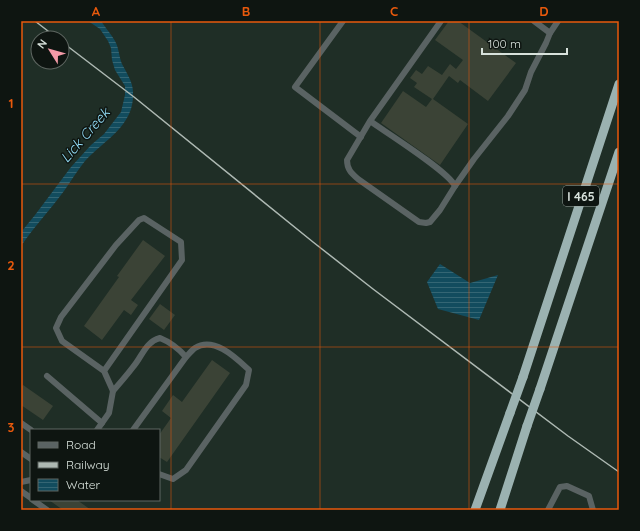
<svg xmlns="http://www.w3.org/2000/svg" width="640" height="531" font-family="Quicksand,sans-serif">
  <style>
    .water { fill: url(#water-rules) }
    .building { fill: #3b4336 }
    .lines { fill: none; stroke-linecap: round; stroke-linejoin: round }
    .minor { stroke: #5a6363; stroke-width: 6 }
    .highway { stroke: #9bb2b1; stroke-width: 9 }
    .rail { stroke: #aeb9b3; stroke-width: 1.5 }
    .highway-bridge { stroke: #9bb2b1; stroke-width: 9 }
    .grid { fill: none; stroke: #e8590c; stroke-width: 1; stroke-opacity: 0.55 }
    .labels { text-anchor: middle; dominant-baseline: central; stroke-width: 3; stroke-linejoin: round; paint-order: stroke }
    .shield { fill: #0e1511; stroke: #9ba49f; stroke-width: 1 }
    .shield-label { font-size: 12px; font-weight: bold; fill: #d8e2dc }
    .water-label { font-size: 14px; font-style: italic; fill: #93def8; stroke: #0e1511 }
    .neatline { fill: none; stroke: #e8590c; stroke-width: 1.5 }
    .grid-label { font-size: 13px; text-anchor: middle; font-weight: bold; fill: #e8590c }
  </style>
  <defs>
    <pattern id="water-rules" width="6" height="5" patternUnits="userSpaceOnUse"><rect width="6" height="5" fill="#124c5e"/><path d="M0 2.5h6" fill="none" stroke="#346674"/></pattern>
  </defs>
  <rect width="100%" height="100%" fill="#1f2e26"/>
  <g class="water">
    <path d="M 88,21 L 101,21 C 105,27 111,34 115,41 C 119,48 119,57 122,64 C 126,72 133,82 133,92 C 135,126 104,140 85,161 C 77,171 71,181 64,191 C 50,210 34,227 21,246 L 22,231 L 35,215 L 71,167 L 91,145 L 104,134 L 121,112 L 125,95 L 125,86 L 115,70 L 112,60 L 111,48 L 108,41 L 100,29 Z"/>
    <path d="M 440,264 L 470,283 L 498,275 L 479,320 L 438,309 L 427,282 Z"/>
  </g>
  <g class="building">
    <path d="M 449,21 L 458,21 L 516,63 L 488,101 L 460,80 L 458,83 L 449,76 L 433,99 L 468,124 L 440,165 L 381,123 L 403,91 L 426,107 L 432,99 L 414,87 L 417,83 L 410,78 L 416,70 L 422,74 L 428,66 L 442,75 L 450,64 L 456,69 L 463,60 L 435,40 Z"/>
    <path d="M 143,240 L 165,256 L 131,300 L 138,305 L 131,315 L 124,310 L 102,340 L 84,326 L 119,277 L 117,276 Z"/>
    <path d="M 160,304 L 175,315 L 164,330 L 149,319 Z"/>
    <path d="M 212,360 L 230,373 L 167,462 L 159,457 L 159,435 L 171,418 L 162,411 L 173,395 L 182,402 Z"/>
    <path d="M 23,385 L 53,406 L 43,420 L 21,405 L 21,388 Z"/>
    <path d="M 49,500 L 77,500 L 91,510 L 63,510 Z"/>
  </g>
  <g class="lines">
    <g class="minor">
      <path d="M 343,21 L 295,87 L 361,137"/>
      <path d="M 534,21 L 550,33 L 558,21"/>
      <path d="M 370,121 C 387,133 448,171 455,186 L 440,210 L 430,222 L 426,223 L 419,222 L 358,179 C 351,173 347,169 347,160 L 370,121 L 441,21"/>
      <path d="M 455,186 L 474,159 L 508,116 L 525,90 L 531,72 L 546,43 L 550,33"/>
      <path d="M 47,376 L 102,423"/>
      <path d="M 113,391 C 120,383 127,375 133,367 C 142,357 145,342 160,338 C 170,342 179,349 186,357 L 133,430"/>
      <path d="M 21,423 L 31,430"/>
      <path d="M 97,430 L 109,413 L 113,391 L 104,371 L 182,260 L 181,242 L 144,218 L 139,220 L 116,245 L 61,317 L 56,328 L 62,341 L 104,371"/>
      <path d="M 21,452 L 31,459"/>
      <path d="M 159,474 L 173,479 L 186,470 L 246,385 L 249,370 C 236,358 214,336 195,348 C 192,350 189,354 186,357"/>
      <path d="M 21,482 L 31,480"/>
      <path d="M 21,491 L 31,498"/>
      <path d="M 33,500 L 47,510"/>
      <path d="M 548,510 L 560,487 L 567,486 L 589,496 L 593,510"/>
    </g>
    <g class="highway">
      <path d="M 523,377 L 619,84"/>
      <path d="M 540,389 L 619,152"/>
      <path d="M 475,510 L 510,413"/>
      <path d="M 500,510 L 527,426"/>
    </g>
    <g class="rail">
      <path d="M 35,21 L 57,38"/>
      <path d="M 62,42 L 134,97 L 313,242 L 373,289 L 568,436 L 619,472"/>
    </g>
    <g class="highway-bridge">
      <path d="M 510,413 L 523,377"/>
      <path d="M 527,426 L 540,389"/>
    </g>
  </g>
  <path class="grid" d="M 171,21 L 171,510M 320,21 L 320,510M 469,21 L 469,510M 21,184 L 619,184M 21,347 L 619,347"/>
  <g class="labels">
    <rect class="shield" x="563" y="186" width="36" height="20" rx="3"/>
    <g class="shield-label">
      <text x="581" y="196">I 465</text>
    </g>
    <g class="water-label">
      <text transform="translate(85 135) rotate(-49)">Lick Creek</text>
    </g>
  </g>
  <rect width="640" height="531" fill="none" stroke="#0e1511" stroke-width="44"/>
  <rect x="30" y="429" width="130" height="72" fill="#0e1511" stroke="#5f6762"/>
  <rect x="38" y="442" width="20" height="6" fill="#5a6363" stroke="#5f6762"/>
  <text x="66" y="449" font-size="12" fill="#d8e2dc">Road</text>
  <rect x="38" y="462" width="20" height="6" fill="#aeb9b3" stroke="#5f6762"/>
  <text x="66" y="469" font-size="12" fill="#d8e2dc">Railway</text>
  <rect x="38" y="479" width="20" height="12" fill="url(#water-rules)" stroke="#5f6762"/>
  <text x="66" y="489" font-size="12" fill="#d8e2dc">Water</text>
  <g transform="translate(50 50) rotate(307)"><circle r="19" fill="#0e1511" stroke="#5f6762"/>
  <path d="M0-3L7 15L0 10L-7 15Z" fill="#f39aa7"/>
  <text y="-6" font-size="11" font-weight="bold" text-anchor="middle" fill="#d8e2dc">N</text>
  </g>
  <path d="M482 48v6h85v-6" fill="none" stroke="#d8e2dc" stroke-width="2"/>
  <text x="488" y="48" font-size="12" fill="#d8e2dc" stroke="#0e1511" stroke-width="3" paint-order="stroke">100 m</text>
  <rect x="22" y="22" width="596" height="487" class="neatline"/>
  <g class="grid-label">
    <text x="96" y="16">A</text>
    <text x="246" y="16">B</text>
    <text x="394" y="16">C</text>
    <text x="544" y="16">D</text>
    <text x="11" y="108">1</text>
    <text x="11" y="270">2</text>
    <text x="11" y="432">3</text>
  </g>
</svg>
